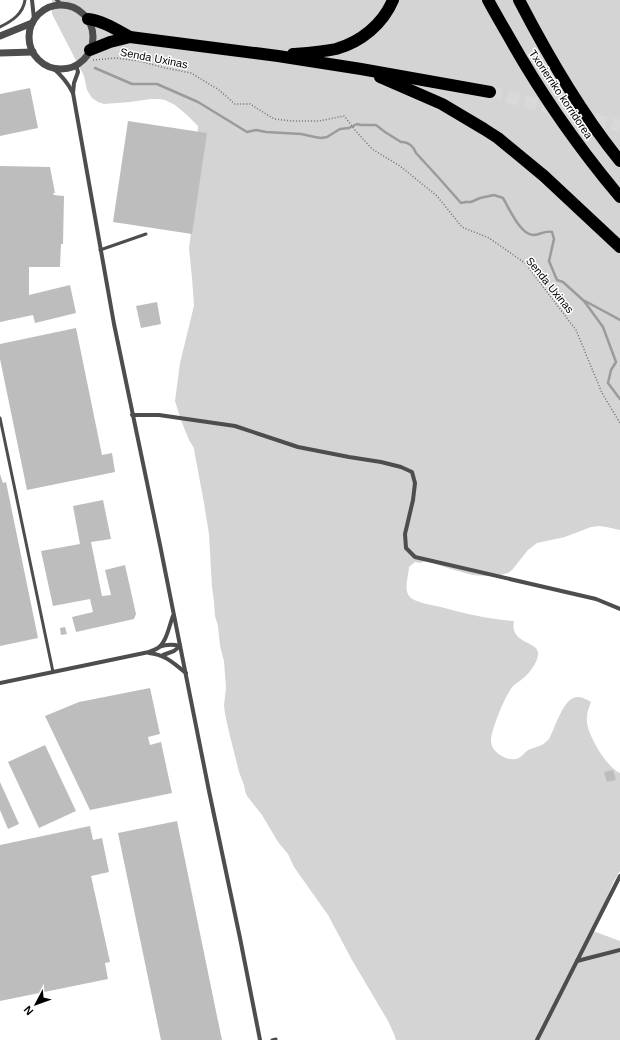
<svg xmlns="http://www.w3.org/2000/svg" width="620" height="1040" font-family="Arial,sans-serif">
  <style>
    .green { fill: #d4d4d4 }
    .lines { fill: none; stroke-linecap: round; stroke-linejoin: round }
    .stream { stroke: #9b9b9b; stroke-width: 2.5 }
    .building { fill: #bdbdbd }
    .motorway-tunnel { stroke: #d9d9d9; stroke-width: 12; stroke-dasharray: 12 6; stroke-linecap: butt }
    .path { stroke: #6f6f6f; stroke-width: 1.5; stroke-dasharray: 1 2; stroke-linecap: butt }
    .service { stroke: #4d4d4d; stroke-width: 3 }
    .minor { stroke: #4d4d4d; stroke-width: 4 }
    .tertiary { stroke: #4d4d4d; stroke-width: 7 }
    .motorway { stroke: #000; stroke-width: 12 }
    .labels { text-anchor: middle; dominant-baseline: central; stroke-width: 3; stroke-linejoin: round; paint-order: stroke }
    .street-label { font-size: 11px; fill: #000; stroke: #fff }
  </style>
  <rect width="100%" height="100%" fill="#fff"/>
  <path class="green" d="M 52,0 L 620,0 L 620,530 L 606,527 L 599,526 L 591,527 L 565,537 L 537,543 L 528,550 L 512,570 L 508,573 L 500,575 L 485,576 L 473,575 L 454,570 L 426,561 L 420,563 L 415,562 L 409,567 L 409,568 C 408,577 404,589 409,596 C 415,603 433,605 441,607 C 467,614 488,619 514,621 C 509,645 540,640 538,655 C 537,664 528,675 521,680 C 519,682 516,683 514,685 C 506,693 491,730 491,741 C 491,752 506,761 516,759 C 521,758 524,753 528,750 C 537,746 542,747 549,739 C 555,728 562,703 573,698 C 580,695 586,699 591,702 C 589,708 586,714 587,721 C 587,734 607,768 620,773 L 620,871 L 613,883 L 593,931 L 620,941 L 620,1040 L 396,1040 L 394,1034 L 388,1021 L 352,960 L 328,915 L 294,867 L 288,854 L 278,842 L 262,815 L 247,796 L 245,791 L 244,785 L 239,772 L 229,732 L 225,714 L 224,705 L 226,688 L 224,661 L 220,646 L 218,626 L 215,616 L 214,602 L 212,587 L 209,534 L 204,503 L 195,455 L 194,448 L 189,440 L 181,420 L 175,401 L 180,363 L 192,314 L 194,305 L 192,278 L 189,248 L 192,225 L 194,183 L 198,126 L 187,115 L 175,105 L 165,100 L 159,99 L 151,99 L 130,102 L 104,104 L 98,102 L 92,98 L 87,90 L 84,76 L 52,14 Z"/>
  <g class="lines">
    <g class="stream">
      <path d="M 95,68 L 132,84 L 157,84 L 198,102 L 247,132 L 256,130 L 266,132 L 301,134 L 315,137 L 321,138 L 327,137 L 340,129 L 349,128 L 357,124 L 361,125 L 376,125 L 385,132 L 401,142 C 408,141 414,147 416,153 L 438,177 L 461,203 L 466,202 L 471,202 L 480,198 L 494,195 L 503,198 C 509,208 520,234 533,235 C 540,235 545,230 552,232 L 554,239 L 549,261 L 557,280 L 563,282 L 584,301 L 603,327 L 616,362 L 611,370 L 608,383 L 620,399"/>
      <path d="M 585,301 L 620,320"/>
    </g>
  </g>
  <g class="building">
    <path d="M 30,88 L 38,128 L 0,136 L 0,94 Z"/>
    <path d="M 128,121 L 207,133 L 192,234 L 113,222 Z"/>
    <path d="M 0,166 L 50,167 L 55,193 L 53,193 L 54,195 L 64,196 L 63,244 L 61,244 L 60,267 L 29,267 L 29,295 L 70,285 L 76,313 L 35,323 L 33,315 L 0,322 Z"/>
    <path d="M 157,302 L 161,324 L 141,328 L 136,306 Z"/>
    <path d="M 76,328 L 102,455 L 112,453 L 115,472 L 27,490 L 0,359 L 0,344 Z"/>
    <path d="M 0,474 L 3,483 L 6,482 L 38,638 L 0,646 Z"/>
    <path d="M 103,500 L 111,539 L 91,542 L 102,596 L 111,595 L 105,570 L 125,565 L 136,614 L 134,619 L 76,632 L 72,617 L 93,612 L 90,599 L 53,606 L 41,551 L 80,544 L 73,506 Z"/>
    <path d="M 65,627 L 67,634 L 61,635 L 60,628 Z"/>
    <path d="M 150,688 L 160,734 L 148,737 L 150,745 L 161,742 L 172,793 L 90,810 L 45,716 L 79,702 Z"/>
    <path d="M 45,745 L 76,811 L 39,828 L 8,762 Z"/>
    <path d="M 613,770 L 616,780 L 607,782 L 604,772 Z"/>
    <path d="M 0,782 L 19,824 L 8,829 L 0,810 Z"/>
    <path d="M 177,821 L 211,987 L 222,1040 L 161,1040 L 118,833 Z"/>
    <path d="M 90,826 L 93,840 L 102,838 L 109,872 L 91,876 L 110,962 L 105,963 L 108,979 L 0,1001 L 0,845 Z"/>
  </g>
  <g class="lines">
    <path class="motorway-tunnel" d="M 490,92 L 620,126"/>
    <g class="path">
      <path d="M 82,60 L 88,60"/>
      <path d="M 93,60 L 116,58 L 139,61 L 165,68 L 191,73 L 219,90 L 235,104 L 250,104 L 274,119 L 292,121 L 319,121 L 344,116 L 349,122 L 355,130 L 372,149 L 400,166 L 437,196 L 462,227 L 489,238 L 525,263 L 576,330 L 602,393 L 620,423"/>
    </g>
    <g class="service">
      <path d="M 0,27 C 12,21 23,14 25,0"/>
      <path d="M 100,250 L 146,234"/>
      <path d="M 0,418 L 53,672"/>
      <path d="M 272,1040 L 276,1039"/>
    </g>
    <g class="minor">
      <path d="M 32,0 L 34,19"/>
      <path d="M 57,0 L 61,5"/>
      <path d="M 76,65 L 78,72 L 74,83 L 73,93 L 114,324 L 160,545 L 209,791 L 240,938 L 260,1040"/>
      <path d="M 53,68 C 61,75 68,83 73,93"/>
      <path d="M 132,415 L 159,415 L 235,426 L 298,447 L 349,457 L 381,462 L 401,467 L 412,472 L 415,483 L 413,500 L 405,534 L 406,548 L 415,557 L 596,599 L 620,609"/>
      <path d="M 159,647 C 167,644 172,644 180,646"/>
      <path d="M 149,653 C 166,655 173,663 186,673"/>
      <path d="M 163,655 L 174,651 L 180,646"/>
      <path d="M 0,683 L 149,652 C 152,651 155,650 158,648 C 167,641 169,626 173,616"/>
      <path d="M 577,961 L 620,950"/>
      <path d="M 537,1040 L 620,876"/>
    </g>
    <g class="tertiary">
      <circle cx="61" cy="37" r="32"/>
      <path d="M 0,36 L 32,23"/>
      <path d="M 0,53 L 33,52"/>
    </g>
    <g class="motorway">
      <path d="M 488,0 C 495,13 502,25 509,37 C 541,94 578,147 620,197"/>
      <path d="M 519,0 C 548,56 580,112 620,161"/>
      <path d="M 88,19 C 103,21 117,30 130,37 L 278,56 L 361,69 L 490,92"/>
      <path d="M 90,50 L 110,42 L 130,37"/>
      <path d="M 293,54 C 307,53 322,52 336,49 C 361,42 383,24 393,0"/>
      <path d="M 380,77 L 442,104 L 484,129 L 498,138 L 544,176 L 620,247"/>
    </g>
  </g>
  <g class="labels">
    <g class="street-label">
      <text transform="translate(154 58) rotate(11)">Senda Uxinas</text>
      <text transform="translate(561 94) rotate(56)">Txorierriko korridorea</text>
      <text transform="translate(550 285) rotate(51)">Senda Uxinas</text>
    </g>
  </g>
  <g transform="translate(36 1004) rotate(229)" stroke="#ffffff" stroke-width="3" paint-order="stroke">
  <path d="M0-3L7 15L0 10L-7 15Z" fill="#000000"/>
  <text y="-6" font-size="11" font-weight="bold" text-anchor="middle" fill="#000000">N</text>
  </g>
</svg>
